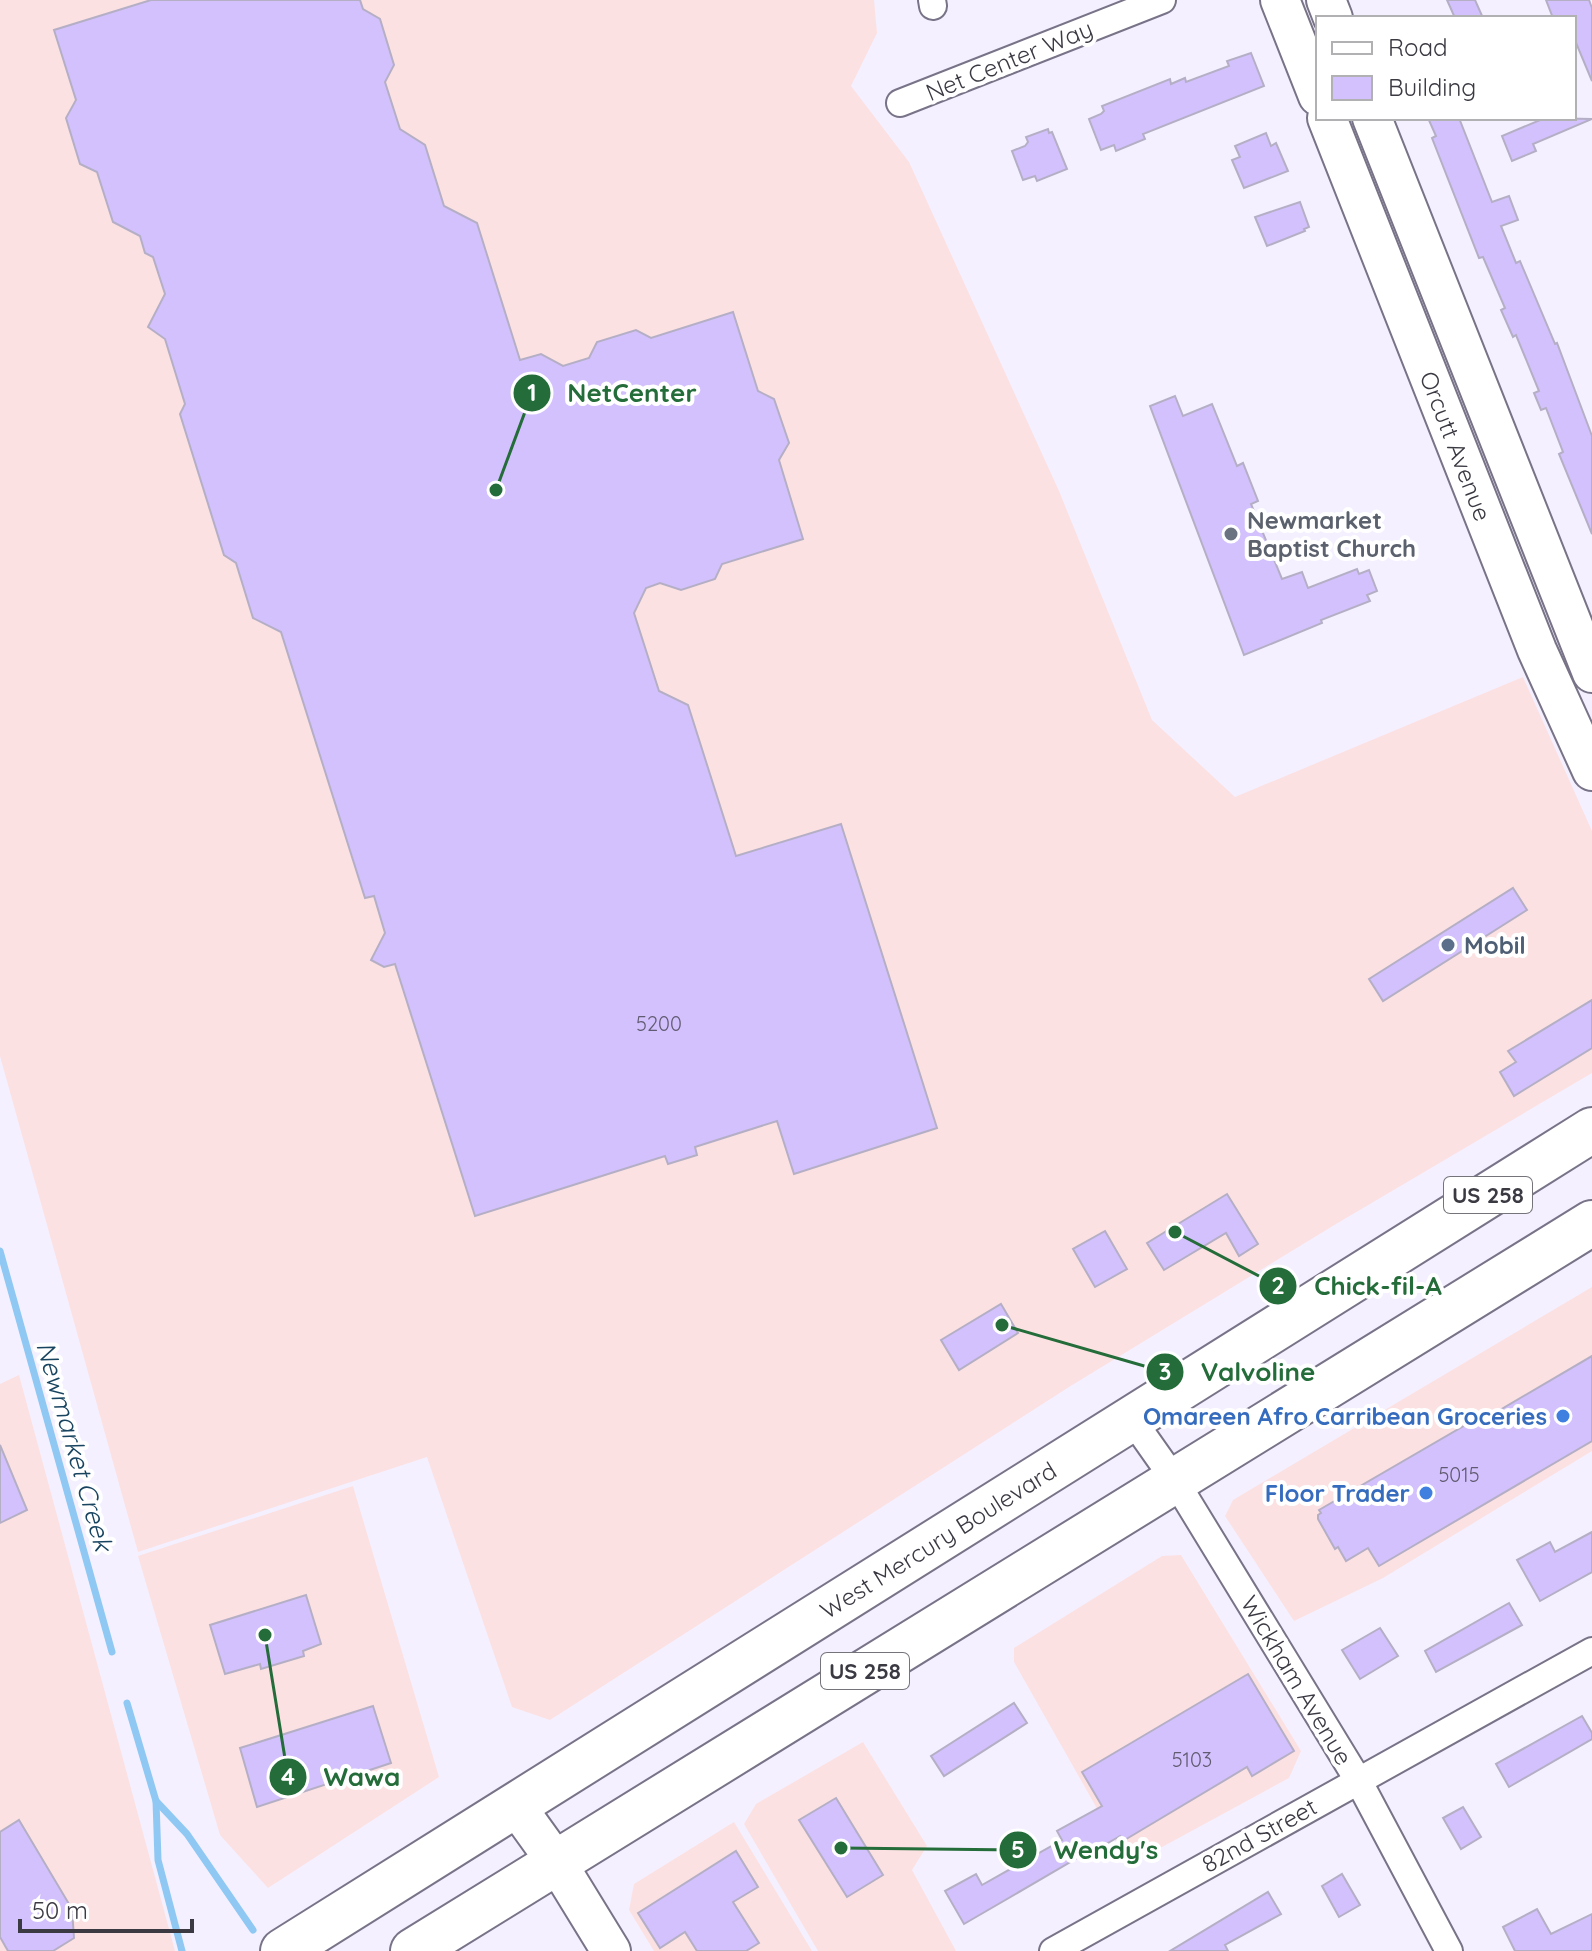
<svg xmlns="http://www.w3.org/2000/svg" width="1592" height="1951" font-family="Quicksand,sans-serif">
  <style>
    .commercial { fill: #fce1e2 }
    .lines { fill: none; stroke-linecap: round; stroke-linejoin: round }
    .stream { stroke: #8fc8f3; stroke-width: 7 }
    .building { fill: #d3c1fd; stroke: #b5afc6; stroke-width: 2 }
    .street-casing { stroke: #797388; stroke-width: 30 }
    .secondary-casing { stroke: #797388; stroke-width: 42 }
    .highway-casing { stroke: #797388; stroke-width: 48 }
    .street { stroke: #fff; stroke-width: 26 }
    .secondary { stroke: #fff; stroke-width: 38 }
    .highway { stroke: #fff; stroke-width: 44 }
    .worship-dot { fill: #6b7280; stroke: #fff; stroke-width: 3 }
    .service-dot { fill: #5c6f8a; stroke: #fff; stroke-width: 3 }
    .shop-dot { fill: #3f7fe0; stroke: #fff; stroke-width: 3 }
    .labels { text-anchor: middle; dominant-baseline: central; stroke-width: 8; stroke-linejoin: round; paint-order: stroke }
    .number-label { font-size: 20px; fill: #615b71 }
    .shield { fill: #fff; stroke: #76747b; stroke-width: 2 }
    .shield-label { font-size: 22px; font-weight: bold; fill: #3b3942 }
    .street-label { font-size: 24px; fill: #3b3942; stroke: #fff }
    .worship-label { font-size: 24px; font-weight: bold; fill: #5b616d; stroke: #fff; text-anchor: start }
    .service-label { font-size: 24px; font-weight: bold; fill: #4e5e75; stroke: #fff; text-anchor: start }
    .shop-label { font-size: 24px; font-weight: bold; fill: #366cbe; stroke: #fff; text-anchor: end }
    .water-label { font-size: 26px; font-style: italic; fill: #184460; stroke: #fff }
    .leader { fill: none; stroke: #246c39; stroke-width: 3 }
    .callout-dot { fill: #246c39; stroke: #fff; stroke-width: 3 }
    .mark-label { font-size: 24px; text-anchor: middle; font-weight: bold; fill: #fff }
    .callout-label { font-size: 26px; text-anchor: middle; font-weight: bold; fill: #246c39; stroke: #fff; stroke-width: 8; stroke-linejoin: round; paint-order: stroke }
  </style>
  <rect width="100%" height="100%" fill="#f4f0ff"/>
  <g class="commercial">
    <path d="M 0,0 L 874,0 L 877,33 L 851,86 L 909,162 L 1059,491 L 1152,720 L 1235,797 L 1523,677 L 1592,831 L 1592,1073 L 1336,1224 L 1069,1387 L 550,1720 L 512,1707 L 427,1457 L 138,1552 L 0,1056 Z"/>
    <path d="M 1592,1287 L 1592,1451 L 1383,1578 L 1294,1621 L 1225,1516 L 1233,1500 Z"/>
    <path d="M 19,1375 L 175,1951 L 0,1951 L 0,1384 Z"/>
    <path d="M 353,1486 L 439,1777 L 268,1888 L 220,1835 L 138,1556 Z"/>
    <path d="M 1181,1555 L 1301,1751 L 1289,1778 L 1129,1865 L 1014,1662 L 1014,1648 L 1162,1556 Z"/>
    <path d="M 863,1742 L 927,1846 L 912,1870 L 956,1951 L 818,1951 L 744,1824 L 756,1804 Z"/>
    <path d="M 734,1822 L 812,1951 L 654,1951 L 629,1910 L 634,1884 Z"/>
  </g>
  <g class="lines">
    <g class="stream">
      <path d="M 0,1251 L 112,1652"/>
      <path d="M 127,1703 L 156,1801 L 187,1834 L 253,1930"/>
      <path d="M 156,1801 L 158,1860 L 182,1951"/>
    </g>
  </g>
  <g class="building">
    <path d="M 151,0 L 360,0 L 363,9 L 380,19 L 394,65 L 385,82 L 400,129 L 425,145 L 444,206 L 477,223 L 520,360 L 541,354 L 563,366 L 589,358 L 597,342 L 636,330 L 651,338 L 733,312 L 758,391 L 774,399 L 789,443 L 779,460 L 803,539 L 722,564 L 715,579 L 681,590 L 660,583 L 646,588 L 634,613 L 659,691 L 688,705 L 736,856 L 841,824 L 937,1128 L 794,1174 L 777,1121 L 695,1147 L 697,1155 L 668,1164 L 665,1156 L 475,1216 L 395,964 L 384,967 L 371,960 L 385,933 L 374,896 L 365,898 L 281,632 L 253,618 L 236,563 L 224,555 L 180,414 L 185,404 L 165,339 L 148,327 L 165,294 L 153,257 L 145,253 L 140,236 L 113,222 L 97,172 L 80,164 L 66,118 L 76,100 L 54,30 Z"/>
    <path d="M 1447,0 L 1475,0 L 1483,18 L 1455,18 Z"/>
    <path d="M 1546,0 L 1589,0 L 1592,8 L 1592,81 L 1574,38 L 1574,18 L 1553,18 Z"/>
    <path d="M 1251,53 L 1264,86 L 1143,134 L 1145,139 L 1116,151 L 1114,145 L 1101,150 L 1089,119 L 1101,114 L 1104,111 L 1102,106 L 1170,79 L 1171,84 L 1185,78 L 1186,82 L 1229,66 L 1227,61 Z"/>
    <path d="M 1428,118 L 1459,118 L 1492,202 L 1509,196 L 1518,220 L 1501,226 L 1516,263 L 1520,261 L 1555,344 L 1557,343 L 1592,436 L 1592,534 L 1559,454 L 1563,452 L 1546,408 L 1541,410 L 1534,393 L 1539,391 L 1516,335 L 1513,337 L 1501,310 L 1505,308 L 1483,257 L 1479,258 L 1432,138 L 1436,136 Z"/>
    <path d="M 1545,118 L 1592,119 L 1533,144 L 1536,151 L 1512,161 L 1502,136 Z"/>
    <path d="M 1048,129 L 1049,133 L 1052,132 L 1067,169 L 1037,181 L 1035,176 L 1023,180 L 1012,151 L 1025,146 L 1028,142 L 1026,137 Z"/>
    <path d="M 1266,133 L 1271,146 L 1276,143 L 1288,171 L 1244,188 L 1232,160 L 1240,157 L 1235,146 Z"/>
    <path d="M 1300,202 L 1309,227 L 1304,229 L 1305,231 L 1267,246 L 1255,217 Z"/>
    <path d="M 1175,396 L 1183,416 L 1212,404 L 1237,466 L 1243,463 L 1258,501 L 1251,504 L 1282,579 L 1302,572 L 1308,588 L 1357,569 L 1359,574 L 1369,570 L 1377,591 L 1367,595 L 1370,601 L 1321,620 L 1322,623 L 1244,655 L 1150,406 Z"/>
    <path d="M 1513,888 L 1527,910 L 1383,1001 L 1369,979 Z"/>
    <path d="M 1592,1000 L 1592,1048 L 1514,1096 L 1500,1072 L 1516,1062 L 1508,1051 Z"/>
    <path d="M 1227,1194 L 1258,1244 L 1239,1256 L 1226,1233 L 1164,1270 L 1147,1243 Z"/>
    <path d="M 1105,1231 L 1127,1269 L 1095,1287 L 1073,1249 Z"/>
    <path d="M 1001,1304 L 1018,1333 L 959,1370 L 941,1340 Z"/>
    <path d="M 1592,1356 L 1592,1441 L 1379,1566 L 1368,1548 L 1346,1561 L 1338,1547 L 1335,1549 L 1318,1519 L 1318,1515 L 1321,1513 L 1319,1510 L 1469,1423 L 1470,1425 L 1476,1424 Z"/>
    <path d="M 0,1445 L 27,1510 L 0,1523 Z"/>
    <path d="M 1592,1532 L 1592,1572 L 1540,1601 L 1517,1560 L 1550,1542 L 1555,1552 Z"/>
    <path d="M 306,1595 L 321,1644 L 303,1651 L 304,1656 L 261,1669 L 260,1664 L 225,1674 L 210,1625 Z"/>
    <path d="M 1509,1603 L 1522,1625 L 1436,1672 L 1425,1651 Z"/>
    <path d="M 1380,1628 L 1398,1656 L 1360,1679 L 1342,1650 Z"/>
    <path d="M 1248,1674 L 1294,1751 L 1252,1776 L 1247,1767 L 1123,1841 L 1120,1836 L 1087,1855 L 1086,1853 L 964,1924 L 945,1891 L 976,1874 L 982,1885 L 1062,1840 L 1057,1831 L 1102,1806 L 1082,1772 Z"/>
    <path d="M 1014,1703 L 1027,1723 L 944,1776 L 931,1756 Z"/>
    <path d="M 373,1706 L 391,1763 L 257,1807 L 240,1748 Z"/>
    <path d="M 1582,1716 L 1592,1733 L 1592,1739 L 1509,1787 L 1496,1764 Z"/>
    <path d="M 836,1798 L 883,1875 L 847,1897 L 799,1820 Z"/>
    <path d="M 1463,1807 L 1481,1837 L 1461,1849 L 1443,1818 Z"/>
    <path d="M 19,1820 L 72,1909 L 74,1938 L 53,1951 L 8,1951 L 0,1937 L 0,1832 Z"/>
    <path d="M 736,1851 L 758,1887 L 733,1902 L 759,1943 L 746,1951 L 697,1951 L 685,1932 L 660,1948 L 638,1913 Z"/>
    <path d="M 1342,1874 L 1360,1905 L 1339,1917 L 1322,1886 Z"/>
    <path d="M 1268,1892 L 1281,1914 L 1225,1945 L 1228,1951 L 1170,1951 Z"/>
    <path d="M 1537,1909 L 1551,1934 L 1592,1914 L 1592,1951 L 1515,1951 L 1503,1927 Z"/>
  </g>
  <g class="lines">
    <g class="street-casing">
      <g id="street">
        <path d="M 932,0 L 933,6"/>
        <path d="M 900,103 L 1162,0"/>
        <path d="M 1131,1418 L 1174,1479 L 1358,1780 L 1449,1951"/>
        <path d="M 1053,1951 L 1592,1651"/>
      </g>
    </g>
    <g class="secondary-casing">
      <g id="secondary">
        <path d="M 1280,0 L 1318,96"/>
        <path d="M 1326,0 L 1333,18"/>
        <path d="M 1327,118 L 1537,650 L 1592,771"/>
        <path d="M 1372,118 L 1592,673"/>
        <path d="M 516,1806 L 557,1863 L 611,1951"/>
      </g>
    </g>
    <g class="highway-casing">
      <g id="highway">
        <path d="M 283,1951 C 720,1678 1156,1404 1592,1130"/>
        <path d="M 413,1951 L 1592,1223"/>
      </g>
    </g>
    <use href="#street" class="street"/>
    <use href="#secondary" class="secondary"/>
    <use href="#highway" class="highway"/>
  </g>
  <circle class="worship-dot" cx="1231" cy="534" r="8"/>
  <circle class="service-dot" cx="1448" cy="945" r="8"/>
  <g class="shop-dot">
    <circle cx="1563" cy="1416" r="8"/>
    <circle cx="1426" cy="1493" r="8"/>
  </g>
  <g class="labels">
    <g class="number-label">
      <text x="659" y="1023">5200</text>
      <text x="1459" y="1474">5015</text>
      <text x="1192" y="1759">5103</text>
    </g>
    <g class="shield">
      <rect x="1444" y="1177" width="88" height="36" rx="6"/>
      <rect x="821" y="1653" width="88" height="36" rx="6"/>
    </g>
    <g class="shield-label">
      <text x="1488" y="1195">US 258</text>
      <text x="865" y="1671">US 258</text>
    </g>
    <g class="street-label">
      <text transform="translate(1009 60) rotate(-22)">Net Center Way</text>
      <text transform="translate(1456 446) rotate(69)">Orcutt Avenue</text>
      <text transform="translate(938 1540) rotate(-32)">West Mercury Boulevard</text>
      <text transform="translate(1297 1680) rotate(59)">Wickham Avenue</text>
      <text transform="translate(1259 1835) rotate(-29)">82nd Street</text>
    </g>
    <g class="worship-label">
      <text x="1247" y="520">Newmarket<tspan x="1247" dy="28">Baptist Church</tspan></text>
    </g>
    <g class="service-label">
      <text x="1464" y="945">Mobil</text>
    </g>
    <g class="shop-label">
      <text x="1547" y="1416">Omareen Afro Carribean Groceries</text>
      <text x="1410" y="1493">Floor Trader</text>
    </g>
    <g class="water-label">
      <text transform="translate(75 1446) rotate(74)">Newmarket Creek</text>
    </g>
  </g>
  <path class="leader" d="M496 490L532 393M1175 1232L1278 1286M1002 1325L1165 1372M265 1635L288 1777M841 1848L1018 1850"/>
  <g class="callout-dot">
    <circle cx="496" cy="490" r="8"/>
    <circle cx="1175" cy="1232" r="8"/>
    <circle cx="1002" cy="1325" r="8"/>
    <circle cx="265" cy="1635" r="8"/>
    <circle cx="841" cy="1848" r="8"/>
    <circle cx="532" cy="393" r="20"/>
    <circle cx="1278" cy="1286" r="20"/>
    <circle cx="1165" cy="1372" r="20"/>
    <circle cx="288" cy="1777" r="20"/>
    <circle cx="1018" cy="1850" r="20"/>
  </g>
  <g class="mark-label">
    <text x="532" y="401">1</text>
    <text x="1278" y="1294">2</text>
    <text x="1165" y="1380">3</text>
    <text x="288" y="1785">4</text>
    <text x="1018" y="1858">5</text>
  </g>
  <g class="callout-label">
    <text x="632" y="402">NetCenter</text>
    <text x="1378" y="1295">Chick-fil-A</text>
    <text x="1258" y="1381">Valvoline</text>
    <text x="362" y="1786">Wawa</text>
    <text x="1106" y="1859">Wendy's</text>
  </g>
  <rect x="1316" y="16" width="260" height="104" fill="#ffffff" stroke="#b1b0b3" stroke-width="2"/>
  <rect x="1332" y="42" width="40" height="12" fill="#ffffff" stroke="#b1b0b3" stroke-width="2"/>
  <text x="1388" y="56" font-size="24" fill="#3b3942">Road</text>
  <rect x="1332" y="76" width="40" height="24" fill="#d3c1fd" stroke="#b1b0b3" stroke-width="2"/>
  <text x="1388" y="96" font-size="24" fill="#3b3942">Building</text>
  <path d="M20 1919v12h172v-12" fill="none" stroke="#3b3942" stroke-width="4"/>
  <text x="32" y="1919" font-size="24" fill="#3b3942" stroke="#ffffff" stroke-width="6" paint-order="stroke">50 m</text>
</svg>
